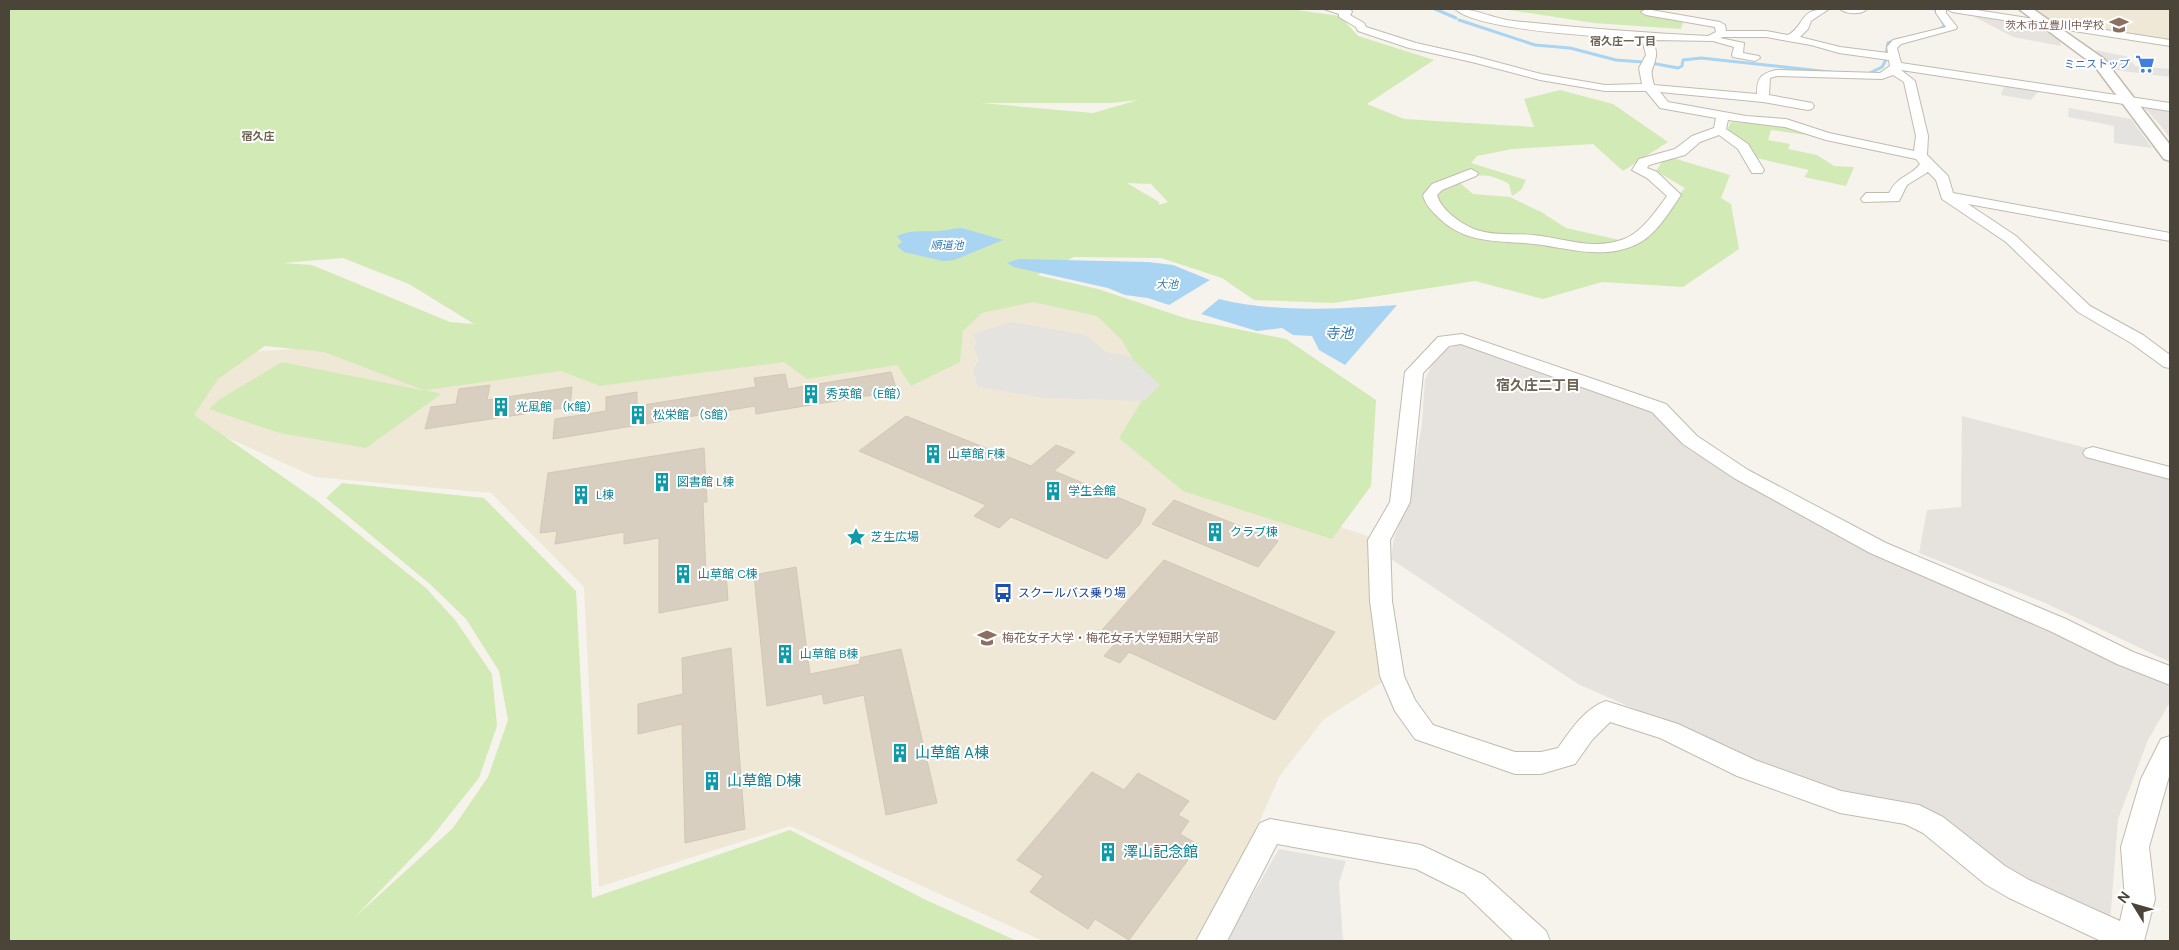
<svg xmlns="http://www.w3.org/2000/svg" width="2179" height="950" font-family="'DM Sans','Noto Sans JP',sans-serif">
  <style>
    .industrial { fill: #e6e2dd }
    .education { fill: #efe8d6 }
    .green { fill: #d2eab5; fill-rule: evenodd }
    .parking { fill: #e5e3e0 }
    .water { fill: #a9d4f2 }
    .lines { fill: none; stroke-linecap: round; stroke-linejoin: round }
    .stream { stroke: #a9d4f2; stroke-width: 3 }
    .building { fill: #d8cfc1; stroke: #d3c7b4 }
    .minor-casing { stroke: #c2bbae; stroke-width: 2 }
    .tertiary-casing { stroke: #c2bbae; stroke-width: 3 }
    .minor { fill: #fff; fill-rule: evenodd }
    .tertiary { fill: #fff; fill-rule: evenodd }
    .labels { text-anchor: middle; dominant-baseline: central; stroke-width: 4; stroke-linejoin: round; paint-order: stroke }
    .far-education-label { font-size: 11px; fill: #785e54; stroke: #fff; text-anchor: end }
    .far-neighbourhood-label { font-size: 11px; font-weight: bold; fill: #6e6250; stroke: #fff }
    .far-shop-label { font-size: 11px; fill: #366cbe; stroke: #fff; text-anchor: end }
    .far-water-label { font-size: 11px; font-style: italic; fill: #2e7ab2; stroke: #fff }
    .culture-label { font-size: 12px; fill: #0d838f; stroke: #fff; text-anchor: start }
    .transit-label { font-size: 12px; fill: #164399; stroke: #fff; text-anchor: start }
    .education-label { font-size: 12px; fill: #785e54; stroke: #fff; text-anchor: start }
    .water-label { font-size: 14px; font-style: italic; fill: #2e7ab2; stroke: #fff }
    .neighbourhood-label { font-size: 14px; font-weight: bold; fill: #6e6250; stroke: #fff }
    .near-culture-label { font-size: 15px; fill: #0d838f; stroke: #fff; text-anchor: start }
  </style>
  <rect width="100%" height="100%" fill="#f6f3ec"/>
  <g class="industrial">
    <path d="M 1973,16 L 2041,26 L 2059,38 L 2061,46 L 2013,37 Z"/>
    <path d="M 2143,106 L 2170,110 L 2170,138 L 2160,125 Z"/>
    <path d="M 1458,345 L 1470,347 L 1647,408 L 1667,422 L 1682,444 L 1693,452 L 1846,540 L 1986,598 L 2110,660 L 2170,686 L 2170,702 L 2148,740 L 2118,819 L 2110,923 L 2020,883 L 1920,808 L 1899,801 L 1837,792 L 1750,760 L 1578,684 L 1391,559 L 1394,538 L 1409,500 L 1422,424 L 1425,380 L 1434,360 L 1446,349 Z"/>
    <path d="M 1962,416 L 2087,448 L 2170,478 L 2170,662 L 2043,602 L 1919,553 L 1927,510 L 1961,507 Z"/>
  </g>
  <g class="education">
    <path d="M 2034,9 L 2170,9 L 2170,42 L 2057,24 Z"/>
    <path d="M 1013,296 L 1105,313 L 1208,385 L 1178,472 L 1379,540 L 1392,676 L 1324,719 L 1279,777 L 1255,832 L 1195,941 L 1043,941 L 790,826 L 599,887 L 584,587 L 491,493 L 315,477 L 163,409 L 252,352 Z"/>
  </g>
  <g class="green">
    <path d="M 9,9 L 1289,9 L 1340,16 L 1358,36 L 1434,60 L 1367,104 L 1404,119 L 1534,127 L 1524,99 L 1560,90 L 1613,104 L 1668,142 L 1623,171 L 1593,144 L 1512,149 L 1477,156 L 1471,163 L 1526,180 L 1521,190 L 1512,196 L 1509,184 C 1490,174 1479,172 1460,183 L 1473,194 L 1510,197 L 1541,212 L 1566,228 L 1633,243 L 1685,188 L 1656,171 L 1666,156 L 1730,175 L 1721,198 L 1731,204 L 1739,249 L 1683,287 L 1602,282 L 1543,299 L 1475,281 L 1333,303 L 1254,300 L 1222,278 L 1161,258 L 1074,257 L 1037,275 L 1098,289 L 1188,319 L 1286,339 L 1376,400 L 1371,486 L 1332,539 L 1183,491 L 1119,438 L 1149,389 L 1122,340 L 1097,316 L 1033,302 L 982,313 L 963,331 L 960,362 L 911,386 L 897,365 L 807,379 L 784,362 L 600,386 L 561,371 L 426,390 L 441,394 L 366,448 L 280,433 L 209,409 L 220,399 L 282,362 L 426,391 L 324,352 L 265,346 L 218,379 L 194,415 L 316,500 L 426,588 L 456,621 L 492,674 L 497,726 L 479,778 L 430,839 L 354,918 L 453,828 L 488,777 L 508,720 L 499,671 L 466,619 L 431,585 L 326,498 L 342,483 L 484,498 L 576,591 L 592,898 L 790,830 L 926,900 L 1017,941 L 9,941 ZM 1138,100 L 1093,113 L 981,103 L 1112,103 ZM 1127,183 L 1151,184 L 1168,202 L 1159,205 L 1159,202 ZM 343,258 L 409,284 L 474,324 L 450,322 L 312,265 L 283,263 Z"/>
    <path d="M 1502,9 L 1647,9 L 1644,11 L 1684,20 L 1681,29 L 1594,23 Z"/>
    <path d="M 1731,122 L 1782,125 L 1806,135 L 1771,130 L 1768,140 L 1790,144 L 1788,149 L 1817,155 L 1834,166 L 1854,167 L 1846,186 L 1804,177 L 1809,170 L 1752,157 L 1726,132 Z"/>
  </g>
  <g class="parking">
    <path d="M 2095,50 L 2129,57 L 2135,66 L 2170,69 L 2170,77 L 2115,70 Z"/>
    <path d="M 2005,83 L 2040,89 L 2031,100 L 2001,95 Z"/>
    <path d="M 2069,108 L 2131,119 L 2152,148 L 2114,143 L 2114,126 L 2068,117 Z"/>
    <path d="M 1012,322 L 1086,335 L 1106,352 L 1129,356 L 1160,385 L 1144,401 L 1046,398 L 978,387 L 973,370 L 979,360 L 974,347 L 977,340 L 971,334 Z"/>
    <path d="M 1279,849 L 1346,861 L 1339,883 L 1343,941 L 1226,941 Z"/>
  </g>
  <g class="water">
    <path d="M 962,228 L 1003,240 L 954,260 L 943,261 L 904,252 L 897,246 L 902,242 L 897,236 C 911,229 922,232 938,231 C 946,231 954,228 962,228 Z"/>
    <path d="M 1019,259 L 1148,262 L 1173,265 L 1210,280 L 1169,305 L 1148,298 L 1125,295 L 1108,288 L 1014,267 L 1007,263 Z"/>
    <path d="M 1219,299 C 1276,313 1338,309 1397,305 L 1345,365 L 1319,350 L 1312,336 L 1293,335 L 1282,328 L 1257,331 L 1201,314 Z"/>
  </g>
  <g class="lines">
    <g class="stream">
      <path d="M 1435,9 L 1456,18"/>
      <path d="M 1935,9 L 1945,26 L 1938,30"/>
      <path d="M 1459,20 L 1535,45 L 1570,48 L 1616,60 L 1643,62"/>
      <path d="M 1886,55 L 1888,43 L 1899,39"/>
      <path d="M 1651,63 L 1678,68 L 1682,66 L 1683,60 L 1701,58 L 1839,73"/>
      <path d="M 1866,75 L 1882,67 L 1887,58"/>
    </g>
  </g>
  <g class="building">
    <path d="M 891,372 L 897,391 L 756,414 L 755,406 L 553,439 L 555,419 L 606,411 L 606,397 L 637,392 L 637,406 L 756,387 L 754,378 L 785,374 L 788,389 Z"/>
    <path d="M 490,385 L 487,400 L 572,387 L 570,407 L 425,429 L 431,407 L 456,404 L 459,389 Z"/>
    <path d="M 906,416 L 1031,466 L 1056,445 L 1075,452 L 1054,471 L 1146,509 L 1140,524 L 1107,559 L 1011,517 L 999,528 L 974,516 L 986,505 L 859,451 Z"/>
    <path d="M 704,448 L 707,502 L 703,502 L 706,576 L 726,573 L 728,600 L 659,613 L 659,538 L 624,544 L 624,532 L 555,544 L 557,531 L 540,533 L 548,473 Z"/>
    <path d="M 1174,500 L 1278,541 L 1258,567 L 1152,524 Z"/>
    <path d="M 1164,560 L 1335,632 L 1275,720 L 1129,652 L 1120,663 L 1104,656 L 1120,638 L 1102,630 Z"/>
    <path d="M 796,567 L 810,674 L 860,664 L 859,658 L 901,649 L 937,803 L 886,815 L 864,695 L 824,704 L 822,694 L 767,706 L 754,575 Z"/>
    <path d="M 731,648 L 745,829 L 685,843 L 682,724 L 638,734 L 638,704 L 683,694 L 682,658 Z"/>
    <path d="M 1092,772 L 1124,790 L 1138,773 L 1189,801 L 1178,815 L 1189,821 L 1180,834 L 1199,845 L 1129,940 L 1095,919 L 1088,929 L 1030,892 L 1043,876 L 1017,860 Z"/>
  </g>
  <g class="lines">
    <g class="minor-casing">
      <g id="minor">
        <path d="M 1324,9 L 1351,10 L 1352,12 L 1350,15 L 1364,23 L 1366,27 L 1416,43 L 1474,56 L 1541,74 L 1605,85 L 1642,84 L 1639,68 L 1646,55 L 1642,39 C 1606,37 1478,31 1455,9 C 1475,8 1494,19 1514,21 C 1579,28 1643,33 1708,36 L 1716,32 L 1715,27 L 1646,15 L 1641,12 L 1646,9 L 1720,22 L 1725,25 L 1726,31 L 1766,31 L 1788,35 C 1807,24 1797,9 1829,9 L 1811,21 L 1808,29 L 1800,37 L 1840,47 L 1888,53 L 1887,47 L 1893,40 L 1946,27 L 1936,13 L 1936,9 L 1946,9 L 1946,13 L 1957,27 L 1956,29 L 1901,44 L 1897,48 L 1901,63 L 2170,103 L 2170,111 L 1901,70 L 1915,81 L 1928,136 L 1927,155 L 1948,176 L 1953,193 L 2170,233 L 2170,241 L 1968,204 L 2016,236 L 2090,306 L 2143,335 L 2170,355 L 2170,368 L 2164,367 L 2131,343 L 2078,312 L 2006,242 L 1942,199 L 1936,180 L 1928,172 L 1907,185 L 1899,201 L 1863,202 L 1861,199 L 1866,193 L 1889,193 C 1899,174 1909,178 1920,164 L 1916,159 L 1826,140 L 1785,127 L 1728,120 L 1726,129 L 1748,144 L 1764,170 L 1762,173 L 1752,173 L 1738,149 L 1719,135 L 1700,142 L 1685,155 L 1649,165 L 1647,168 L 1657,172 L 1681,195 C 1669,212 1655,237 1635,245 C 1601,260 1568,248 1534,244 C 1499,240 1468,245 1440,219 C 1433,212 1425,205 1423,195 L 1432,184 L 1471,169 L 1478,173 L 1476,176 L 1442,190 L 1437,195 C 1441,211 1465,227 1480,231 C 1497,236 1516,233 1533,235 C 1563,238 1595,251 1624,239 C 1642,232 1656,211 1667,196 L 1647,178 L 1632,170 L 1639,159 L 1675,149 L 1692,136 L 1714,128 L 1716,118 L 1660,108 L 1646,91 L 1605,91 L 1540,80 L 1472,62 L 1409,48 L 1358,31 L 1356,27 L 1339,17 L 1339,14 ZM 1723,37 L 1766,37 L 1811,45 L 1839,53 L 1889,60 L 1890,66 L 1880,73 L 1776,70 C 1760,74 1757,78 1757,94 L 1654,85 C 1649,67 1653,72 1656,56 C 1657,51 1654,45 1653,40 L 1713,41 L 1734,47 L 1732,55 L 1733,57 L 1755,61 L 1760,58 L 1759,56 L 1743,53 L 1744,43 L 1720,38 ZM 1893,75 L 1904,82 L 1916,136 L 1914,151 L 1829,133 L 1786,119 L 1746,116 L 1668,102 L 1660,92 L 1763,102 L 1808,110 L 1812,109 L 1814,106 L 1812,103 L 1769,95 L 1770,78 L 1777,76 L 1882,79 Z"/>
        <path d="M 1840,9 L 1865,9 L 1866,10 C 1860,15 1846,14 1840,9 Z"/>
        <path d="M 1947,9 L 1970,9 L 2170,40 L 2170,46 L 1952,12 Z"/>
        <path d="M 1462,334 L 1666,404 L 1697,436 L 1748,470 L 1886,543 L 2066,619 L 2133,652 L 2170,666 L 2170,685 L 2117,664 L 2050,631 L 1870,553 L 1734,478 L 1683,444 L 1652,412 L 1461,344 L 1449,346 L 1423,373 L 1410,502 L 1390,540 L 1392,601 L 1404,676 L 1415,700 L 1433,725 L 1515,752 L 1541,752 L 1558,748 C 1570,731 1585,708 1606,701 L 1678,724 L 1755,760 L 1841,791 L 1919,805 L 1943,817 L 2005,866 L 2029,880 L 2120,921 L 2125,899 L 2121,847 L 2141,779 L 2161,739 L 2170,736 L 2170,773 L 2149,847 L 2155,899 L 2144,941 L 2101,941 L 2009,898 L 1985,884 L 1923,833 L 1905,824 L 1840,813 L 1737,776 L 1660,738 L 1610,722 L 1592,740 L 1575,764 L 1541,774 L 1515,774 L 1415,739 L 1395,711 L 1380,676 L 1370,601 L 1368,540 L 1390,502 L 1405,372 L 1438,337 Z"/>
        <path d="M 2093,447 L 2170,467 L 2170,479 L 2086,457 L 2083,453 L 2086,449 Z"/>
        <path d="M 1270,819 L 1421,845 L 1484,875 L 1546,931 L 1550,941 L 1514,941 L 1464,893 L 1416,869 L 1277,844 L 1227,941 L 1196,941 L 1260,823 Z"/>
      </g>
    </g>
    <g class="tertiary-casing">
      <path id="tertiary" d="M 2019,9 L 2033,9 L 2104,59 L 2170,145 L 2170,161 L 2164,159 L 2094,65 Z"/>
    </g>
    <use href="#minor" class="minor"/>
    <use href="#tertiary" class="tertiary"/>
  </g>
  <defs>
    <g id="school-bare" transform="scale(1.5)"><path d="M0-5L7-2L0 1L-7-2ZM-4 1L0 2.5L4 1V4Q0 6-4 4Z" fill="#8d6e63" stroke="#fff" stroke-width="2.5" paint-order="stroke"/></g>
    <g id="supermarket-bare" transform="scale(1.5)"><path d="M-6-5.5h2.5l.6 2H6L4.5 2H-2.5L-4.4-4H-6ZM-1.5 3.2a1.3 1.3 0 1 0 .1 0ZM3 3.2a1.3 1.3 0 1 0 .1 0Z" fill="#3f7fe0" stroke="#fff" stroke-width="2.5" paint-order="stroke"/></g>
    <g id="building-bare" transform="scale(1.5)"><path d="M-4-6H4V6H1V3H-1V6H-4ZM-2.5-4.3h1.7v1.8h-1.7ZM.8-4.3h1.7v1.8H.8ZM-2.5-1h1.7V.8h-1.7ZM.8-1h1.7V.8H.8Z" fill="#0f9aa8" stroke="#fff" stroke-width="2.5" paint-order="stroke"/></g>
    <g id="sight-bare" transform="scale(1.5)"><path d="M0-6L1.8-2.2L6-1.7L2.9 1.2L3.7 5.4L0 3.3L-3.7 5.4L-2.9 1.2L-6-1.7L-1.8-2.2Z" fill="#0f9aa8" stroke="#fff" stroke-width="2.5" paint-order="stroke"/></g>
    <g id="bus-bare" transform="scale(1.5)"><path d="M-5-6H5V4H4V6H2V4H-2V6H-4V4H-5ZM-3.5-4V0h7V-4ZM-3.5 1.2v1.5H-2V1.2ZM2 1.2v1.5H3.5V1.2Z" fill="#1a4fb4" stroke="#fff" stroke-width="2.5" paint-order="stroke"/></g>
    <g id="university-bare" transform="scale(1.5)"><path d="M0-5L7-2L0 1L-7-2ZM-4 1L0 2.5L4 1V4Q0 6-4 4Z" fill="#8d6e63" stroke="#fff" stroke-width="2.5" paint-order="stroke"/></g>
  </defs>
  <g fill-rule="evenodd">
    <use href="#school-bare" x="2119" y="25"/>
    <use href="#supermarket-bare" x="2145" y="64"/>
    <use href="#building-bare" x="811" y="394"/>
    <use href="#building-bare" x="501" y="407"/>
    <use href="#building-bare" x="638" y="415"/>
    <use href="#building-bare" x="933" y="454"/>
    <use href="#building-bare" x="662" y="482"/>
    <use href="#building-bare" x="1053" y="491"/>
    <use href="#building-bare" x="581" y="495"/>
    <use href="#building-bare" x="1215" y="532"/>
    <use href="#sight-bare" x="856" y="537"/>
    <use href="#building-bare" x="683" y="574"/>
    <use href="#bus-bare" x="1003" y="593"/>
    <use href="#university-bare" x="987" y="638"/>
    <use href="#building-bare" x="785" y="654"/>
    <use href="#building-bare" x="900" y="753"/>
    <use href="#building-bare" x="712" y="781"/>
    <use href="#building-bare" x="1108" y="852"/>
  </g>
  <g class="labels">
    <g class="far-education-label">
      <text x="2104" y="25">茨木市立豊川中学校</text>
    </g>
    <g class="far-neighbourhood-label">
      <text x="1623" y="41">宿久庄一丁目</text>
      <text x="258" y="136">宿久庄</text>
    </g>
    <g class="far-shop-label">
      <text x="2130" y="64">ミニストップ</text>
    </g>
    <g class="far-water-label">
      <text x="947" y="245">順道池</text>
      <text x="1167" y="284">大池</text>
    </g>
    <g class="culture-label">
      <text x="826" y="394">秀英館 （E館）</text>
      <text x="516" y="407">光風館 （K館）</text>
      <text x="653" y="415">松栄館 （S館）</text>
      <text x="948" y="454">山草館 F棟</text>
      <text x="677" y="482">図書館 L棟</text>
      <text x="1068" y="491">学生会館</text>
      <text x="596" y="495">L棟</text>
      <text x="1230" y="532">クラブ棟</text>
      <text x="871" y="537">芝生広場</text>
      <text x="698" y="574">山草館 C棟</text>
      <text x="800" y="654">山草館 B棟</text>
    </g>
    <g class="transit-label">
      <text x="1018" y="593">スクールバス乗り場</text>
    </g>
    <g class="education-label">
      <text x="1002" y="638">梅花女子大学・梅花女子大学短期大学部</text>
    </g>
    <g class="water-label">
      <text x="1339" y="333">寺池</text>
    </g>
    <g class="neighbourhood-label">
      <text x="1538" y="385">宿久庄二丁目</text>
    </g>
    <g class="near-culture-label">
      <text x="915" y="753">山草館 A棟</text>
      <text x="727" y="781">山草館 D棟</text>
      <text x="1123" y="852">澤山記念館</text>
    </g>
  </g>
  <rect width="2179" height="950" fill="none" stroke="#4b4439" stroke-width="20"/>
  <g transform="translate(2134 905) rotate(307)" stroke="#ffffff" stroke-width="4" paint-order="stroke">
  <path d="M0-4L9 19L0 12L-9 19Z" fill="#4b4439"/>
  <text y="-8" font-size="14" font-weight="bold" text-anchor="middle" fill="#4b4439">N</text>
  </g>
</svg>
